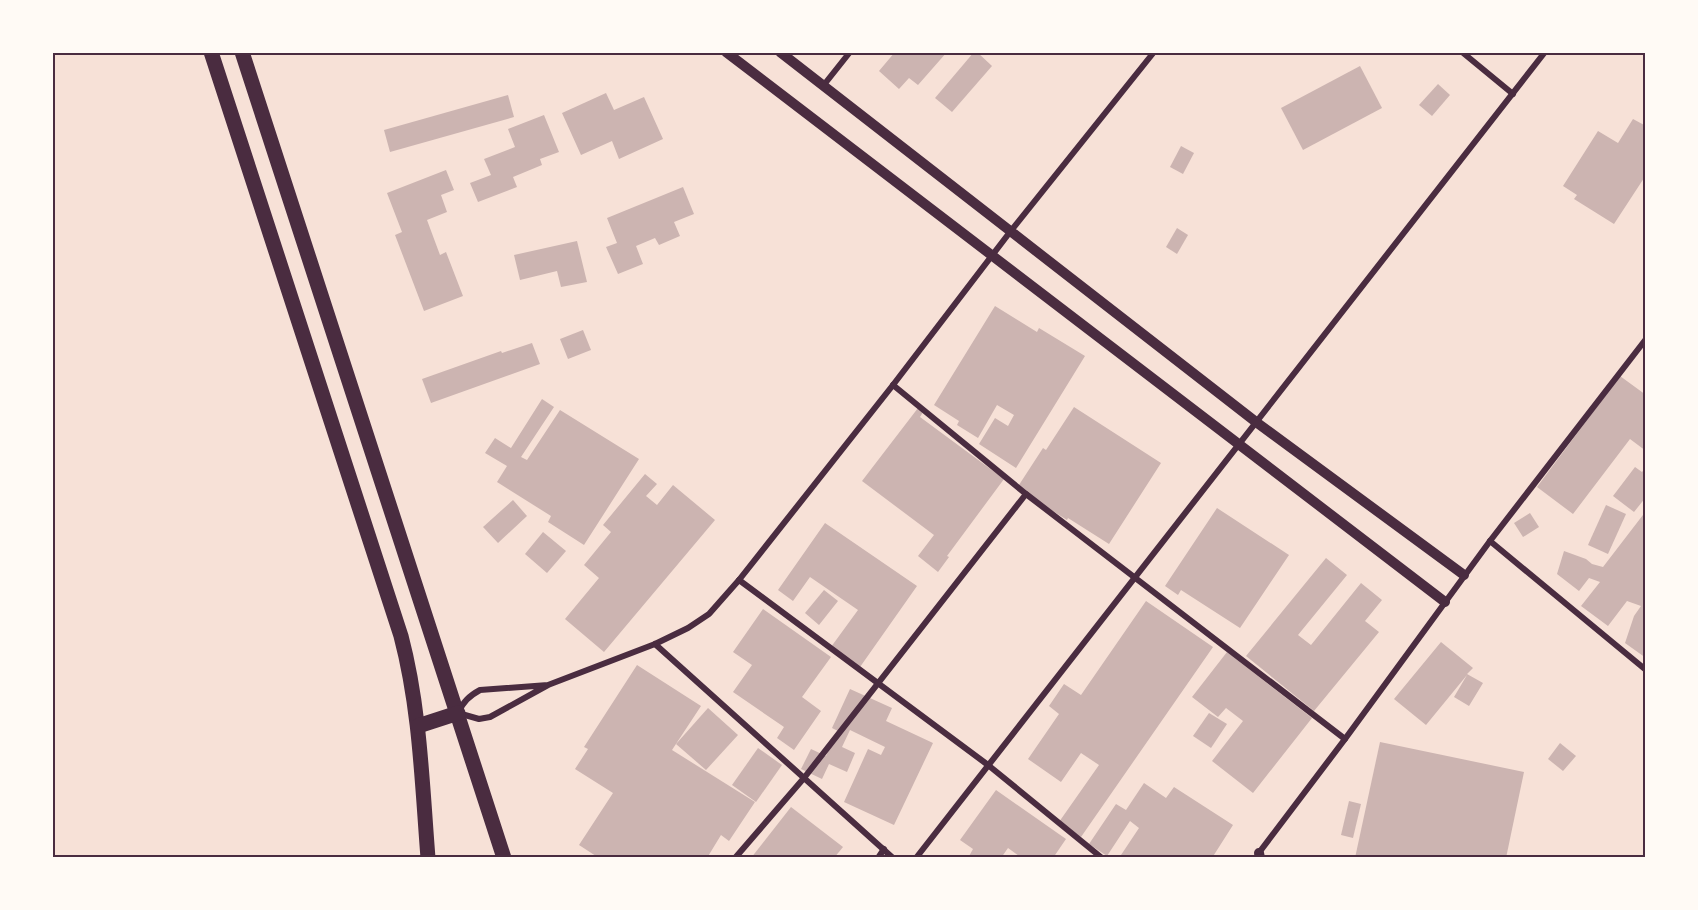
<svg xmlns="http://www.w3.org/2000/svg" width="1698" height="910" font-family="'Roboto Condensed',sans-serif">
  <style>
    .building { fill: #ccb4b1 }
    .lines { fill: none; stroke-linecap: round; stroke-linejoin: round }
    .minor { stroke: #4a2c40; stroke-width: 6 }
    .tertiary { stroke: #4a2c40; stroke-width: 10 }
    .primary { stroke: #4a2c40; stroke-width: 15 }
    .neatline { fill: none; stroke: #4a2c40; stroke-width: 2 }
  </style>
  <rect width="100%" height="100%" fill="#f7e1d7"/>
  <g class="building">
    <path d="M 895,52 L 947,52 L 918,85 L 909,78 L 899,89 L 879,71 Z"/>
    <path d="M 974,52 L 977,52 L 992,66 L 952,112 L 935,98 Z"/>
    <path d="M 1360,66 L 1382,108 L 1303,150 L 1281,108 Z"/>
    <path d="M 1438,84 L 1450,95 L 1432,116 L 1419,105 Z"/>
    <path d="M 606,93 L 614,110 L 644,97 L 663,139 L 619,159 L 612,141 L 581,155 L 562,113 Z"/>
    <path d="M 508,95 L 514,117 L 390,152 L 384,130 Z"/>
    <path d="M 544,115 L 559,152 L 540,159 L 542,165 L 513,177 L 517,187 L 478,202 L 470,183 L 491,175 L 484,159 L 515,147 L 508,129 Z"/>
    <path d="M 1633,119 L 1646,126 L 1646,175 L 1614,224 L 1574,199 L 1577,195 L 1563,186 L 1598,131 L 1618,143 Z"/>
    <path d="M 1181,146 L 1194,153 L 1183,174 L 1170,167 Z"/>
    <path d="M 446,170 L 454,190 L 441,195 L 447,212 L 427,220 L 440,255 L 446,252 L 463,296 L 424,311 L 395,235 L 402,232 L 387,193 Z"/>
    <path d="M 683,187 L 694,214 L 674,222 L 680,236 L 659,245 L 655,238 L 636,246 L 643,264 L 618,274 L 606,247 L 617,243 L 607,218 Z"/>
    <path d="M 1177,228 L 1188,235 L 1177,254 L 1166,247 Z"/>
    <path d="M 577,241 L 587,282 L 561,287 L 557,271 L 520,280 L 514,255 Z"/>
    <path d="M 995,306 L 1037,332 L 1039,328 L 1085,356 L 1016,468 L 979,444 L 995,418 L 1008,426 L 1014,415 L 997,405 L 978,438 L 957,425 L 959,421 L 934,405 Z"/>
    <path d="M 583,330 L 591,350 L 568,359 L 560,339 Z"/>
    <path d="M 532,343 L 540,364 L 431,403 L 422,379 L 501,351 L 502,353 Z"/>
    <path d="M 1620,376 L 1646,395 L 1646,451 L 1630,439 L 1573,514 L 1537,487 Z"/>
    <path d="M 542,399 L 554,407 L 521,457 L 527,460 L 560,410 L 639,459 L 584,545 L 548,522 L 551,516 L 497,482 L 507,466 L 485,453 L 495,438 L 511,448 Z"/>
    <path d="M 1074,407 L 1161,463 L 1109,544 L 1068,518 L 1067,520 L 1017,488 L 1043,448 L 1046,450 Z"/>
    <path d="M 918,408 L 923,412 L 920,417 L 1004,479 L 947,556 L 949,557 L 938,572 L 918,556 L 934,535 L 862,481 Z"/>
    <path d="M 1635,467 L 1642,472 L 1646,467 L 1646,497 L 1634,512 L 1613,496 Z"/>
    <path d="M 645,474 L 657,484 L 646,496 L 657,505 L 673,485 L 715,520 L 604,652 L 565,619 L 599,578 L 584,565 L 611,532 L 603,525 Z"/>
    <path d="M 513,500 L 527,516 L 498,543 L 483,527 Z"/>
    <path d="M 1606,505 L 1626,514 L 1608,554 L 1588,545 Z"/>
    <path d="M 1217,508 L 1289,555 L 1240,628 L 1181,590 L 1178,595 L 1165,586 Z"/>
    <path d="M 1646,511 L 1646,658 L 1625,643 L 1634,616 L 1641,606 L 1627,601 L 1608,626 L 1581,606 L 1600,582 L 1589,578 L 1579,591 L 1557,574 L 1564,551 L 1586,559 L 1592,564 L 1603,567 Z"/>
    <path d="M 1530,513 L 1539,527 L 1523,537 L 1514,523 Z"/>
    <path d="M 825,523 L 917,586 L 860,667 L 831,647 L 858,610 L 810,577 L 793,601 L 778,590 Z"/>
    <path d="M 543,532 L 566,551 L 547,573 L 525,554 Z"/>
    <path d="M 1326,558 L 1347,575 L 1298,635 L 1311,645 L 1361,583 L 1382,600 L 1365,621 L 1379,632 L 1314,711 L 1246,656 Z"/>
    <path d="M 824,590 L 838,601 L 819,625 L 805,613 Z"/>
    <path d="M 1146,601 L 1213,647 L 1081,837 L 1059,822 L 1099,765 L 1081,753 L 1061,782 L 1028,759 L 1059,714 L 1049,706 L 1064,684 L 1081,695 Z"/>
    <path d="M 763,609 L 831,657 L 802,697 L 821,711 L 794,750 L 777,738 L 784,727 L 733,692 L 752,665 L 733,652 Z"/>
    <path d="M 1441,642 L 1473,668 L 1467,674 L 1483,683 L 1469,706 L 1454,697 L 1467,675 L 1426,725 L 1394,699 Z"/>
    <path d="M 1227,652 L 1312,718 L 1253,793 L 1212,761 L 1243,721 L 1226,708 L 1218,717 L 1192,697 Z"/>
    <path d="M 637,665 L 701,706 L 672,750 L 755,802 L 729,841 L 721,835 L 707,858 L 599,858 L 579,845 L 613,793 L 575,769 L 588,749 L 584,747 Z"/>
    <path d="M 850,689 L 892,708 L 886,721 L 933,743 L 894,825 L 844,802 L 868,749 L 881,755 L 885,747 L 850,730 L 842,747 L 855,753 L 847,772 L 829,764 L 822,779 L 801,769 L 811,749 L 826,756 L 838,731 L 832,728 Z"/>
    <path d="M 708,708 L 738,735 L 706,770 L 676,744 Z"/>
    <path d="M 1209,713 L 1227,724 L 1211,748 L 1193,736 Z"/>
    <path d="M 1380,742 L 1524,772 L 1506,858 L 1355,858 Z"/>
    <path d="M 1560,743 L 1576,756 L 1563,771 L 1548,759 Z"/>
    <path d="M 758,748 L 782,765 L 756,802 L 732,785 Z"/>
    <path d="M 1144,783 L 1166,798 L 1174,787 L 1233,825 L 1212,858 L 1119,858 L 1139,828 L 1130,821 L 1107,856 L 1089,844 L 1116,804 L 1126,810 Z"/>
    <path d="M 996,790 L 1066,839 L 1053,858 L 1018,858 L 1019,856 L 1008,848 L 1001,858 L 968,858 L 973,849 L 960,840 Z"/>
    <path d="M 1349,801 L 1361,804 L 1353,838 L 1341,835 Z"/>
    <path d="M 791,807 L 843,847 L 834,858 L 751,858 Z"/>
  </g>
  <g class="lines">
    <g class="minor">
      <path d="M 1462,52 L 1513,94"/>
      <path d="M 823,86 L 850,52"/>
      <path d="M 893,385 L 1026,494 L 1345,739"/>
      <path d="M 1490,541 L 1646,670"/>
      <path d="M 739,580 L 988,765 L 1102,858"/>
      <path d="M 655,644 L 893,858"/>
      <path d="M 548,685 L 480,690 C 469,696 463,702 458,713 L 479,719 L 490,717 L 548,685 L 655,644 L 688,628 L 709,614 L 739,580 L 893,385 L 1010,232 L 1154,52"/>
      <path d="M 1258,854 L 1345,739 L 1490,541 L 1646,339"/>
      <path d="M 735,858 L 804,778 L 1026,494"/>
      <path d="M 878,858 L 884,849"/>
      <path d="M 916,858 L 1545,52"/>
    </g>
    <g class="tertiary">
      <path d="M 726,52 L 1445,602"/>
      <path d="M 780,52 L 1256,422 L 1464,575"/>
      <path d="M 1259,853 L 1260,858"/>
    </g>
    <g class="primary">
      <path d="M 211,52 L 401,636 C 420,708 422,783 428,858"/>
      <path d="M 242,52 L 504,858"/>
      <path d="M 418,726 L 458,713"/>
    </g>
  </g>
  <rect width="1698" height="910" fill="none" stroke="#fffaf5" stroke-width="108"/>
  <rect x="54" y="54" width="1590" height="802" class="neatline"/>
</svg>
